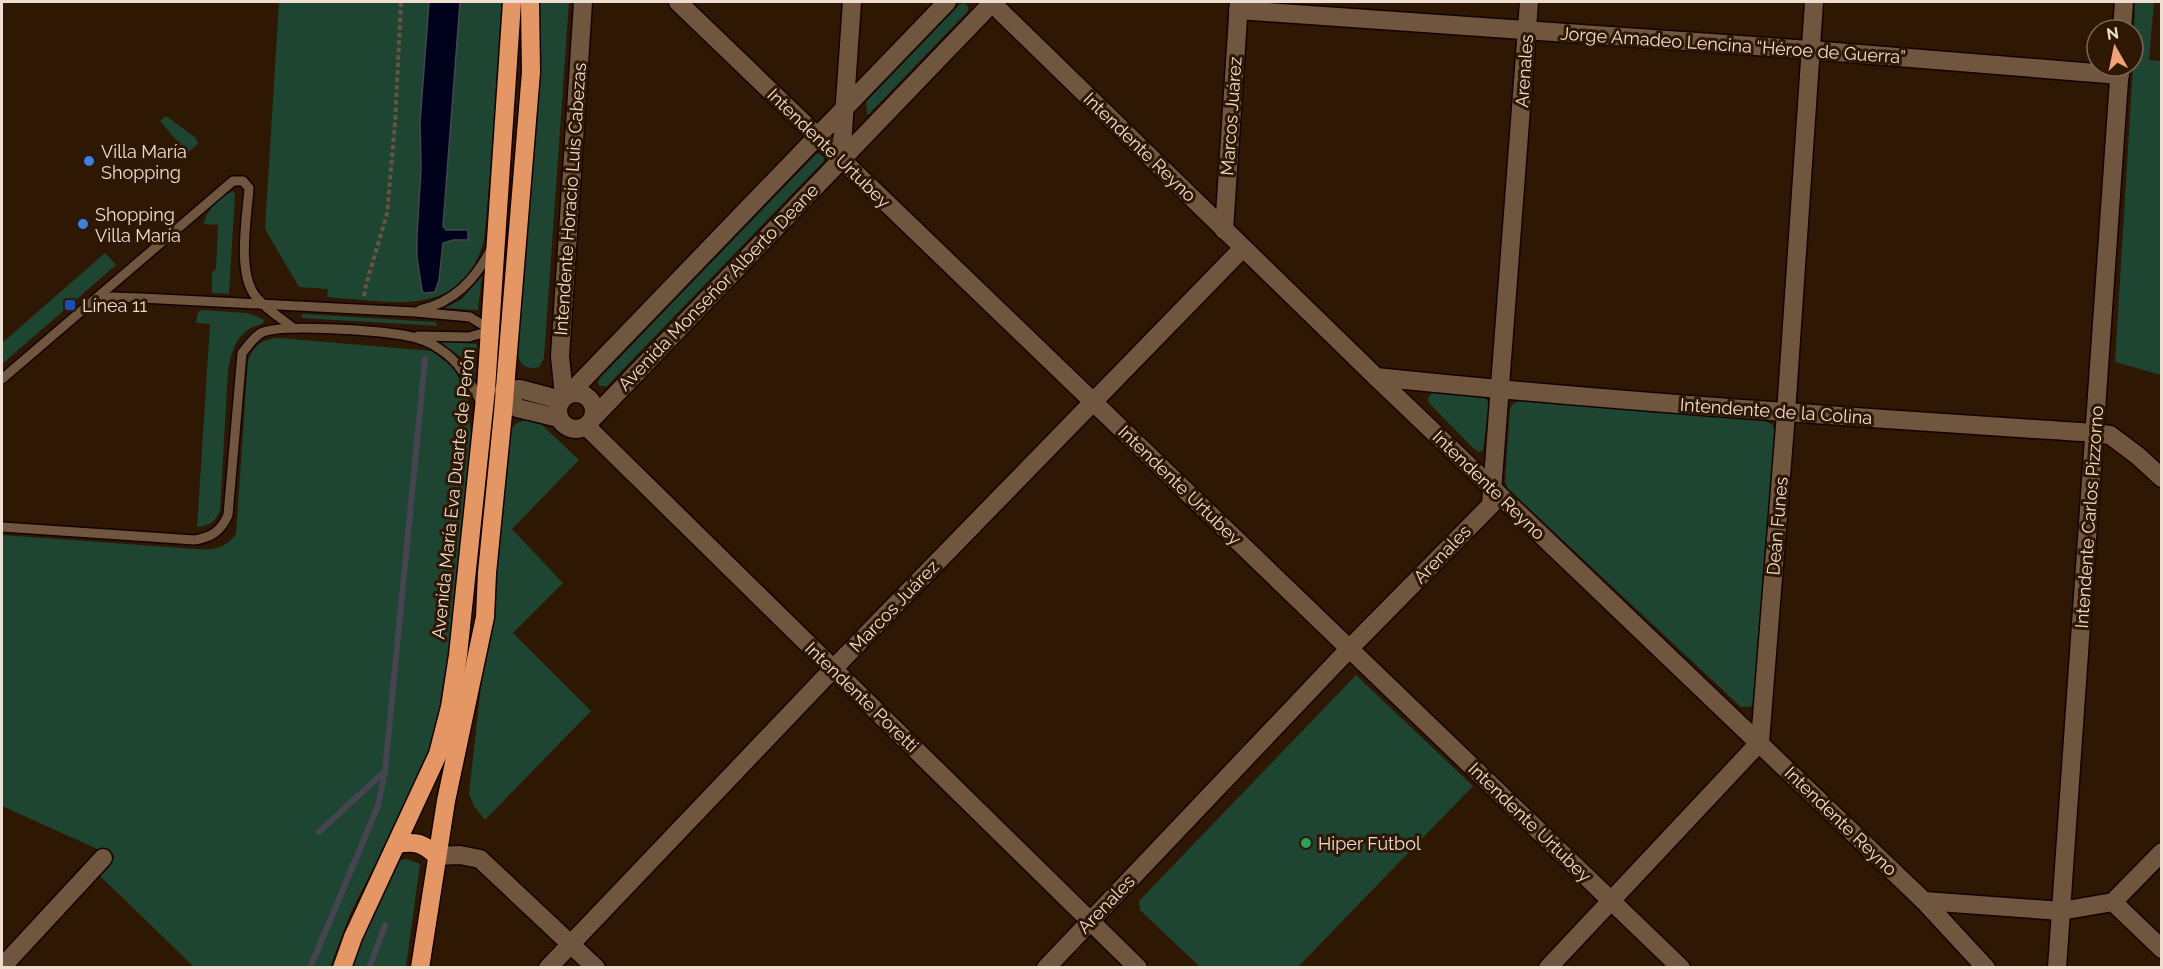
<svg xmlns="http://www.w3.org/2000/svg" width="2163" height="969" font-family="Raleway,sans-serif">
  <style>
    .green { fill: #1d4531 }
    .water { fill: #00021b; stroke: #474452; stroke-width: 1.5 }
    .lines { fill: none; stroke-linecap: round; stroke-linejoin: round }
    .stream { stroke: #474452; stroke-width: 6 }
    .lane-casing { stroke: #150300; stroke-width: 12 }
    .street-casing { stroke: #150300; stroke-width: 21 }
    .highway-casing { stroke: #150300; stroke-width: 21 }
    .path { stroke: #695442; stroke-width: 4; stroke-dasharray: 4.5 3; stroke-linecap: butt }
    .lane { stroke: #70553f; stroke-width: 9 }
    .street { stroke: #70553f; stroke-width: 18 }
    .highway { stroke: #e49764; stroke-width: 18 }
    .shop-dot { fill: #3f7fe0; stroke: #2e1703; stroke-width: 2 }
    .transit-dot { fill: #1a4fb4; stroke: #2e1703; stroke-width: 2 }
    .leisure-dot { fill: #2e9e5b; stroke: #2e1703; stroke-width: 2 }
    .labels { text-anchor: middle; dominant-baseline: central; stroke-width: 6; stroke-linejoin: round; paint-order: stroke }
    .street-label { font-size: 18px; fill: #eeddd1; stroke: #2e1703 }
    .poi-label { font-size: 18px; fill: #eeddd1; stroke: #2e1703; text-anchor: start }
  </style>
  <rect width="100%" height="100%" fill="#2e1703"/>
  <g class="green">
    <path d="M 279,2 L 506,2 L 484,240 C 462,321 391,301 327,297 L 328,289 L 299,287 L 265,229 Z"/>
    <path d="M 539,2 L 569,2 L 544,358 L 539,367 C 522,371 517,361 518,345 Z"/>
    <path d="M 2135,2 L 2154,2 L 2149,60 L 2161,61 L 2161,375 L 2115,362 L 2133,66 Z"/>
    <path d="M 965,3 L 968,7 L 968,11 L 869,114 L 867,114 L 866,102 L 960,4 Z"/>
    <path d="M 166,116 L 196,138 L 198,144 L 187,153 L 160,121 Z"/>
    <path d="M 822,153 L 824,156 L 824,161 L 607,386 L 599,386 L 598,382 L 600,378 L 816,154 Z"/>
    <path d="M 233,191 L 235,195 L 229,294 L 212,293 L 212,272 L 216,269 L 218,225 L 204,224 C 205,211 221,197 233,191 Z"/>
    <path d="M 105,253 L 116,265 L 2,364 L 2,343 Z"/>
    <path d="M 482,276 L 478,310 L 445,308 L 462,299 Z"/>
    <path d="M 202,310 L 247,313 L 263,319 L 264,321 L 262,324 C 237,330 232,349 228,371 L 220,510 C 216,522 209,526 197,527 L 210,324 L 196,323 L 198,312 Z"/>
    <path d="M 304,314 L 435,322 L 438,326 L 302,318 L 301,315 Z"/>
    <path d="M 280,338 L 432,351 L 451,366 L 457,374 L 468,398 L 472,448 L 444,697 L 431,748 L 408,799 L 351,912 L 330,967 L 194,967 L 99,875 L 115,857 L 2,806 L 2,535 L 196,549 C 213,550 225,549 236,534 L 248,360 C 255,344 262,339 280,338 Z"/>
    <path d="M 437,341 L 477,344 L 475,382 L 462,358 Z"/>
    <path d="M 1432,392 L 1486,398 L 1489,404 L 1483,450 L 1479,452 L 1474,449 L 1429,403 L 1428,398 Z"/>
    <path d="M 1519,401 L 1763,420 L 1773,425 L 1775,433 L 1755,697 L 1754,704 L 1750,707 L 1741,707 L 1508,489 L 1505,482 L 1510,409 L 1513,404 Z"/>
    <path d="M 527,420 L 539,422 L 579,460 L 512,529 L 563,583 L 513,633 L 591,711 L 485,820 L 474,806 L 469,794 L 509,434 C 513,424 517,422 527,420 Z"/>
    <path d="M 1356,675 L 1473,786 L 1298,967 L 1200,967 L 1140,910 L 1139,901 Z"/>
    <path d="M 407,859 L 420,864 L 406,967 L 352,968 L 363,936 L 397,865 L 401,860 Z"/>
  </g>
  <path class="water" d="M 429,2 L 460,2 L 443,226 L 446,230 L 468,230 L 468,240 L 453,240 L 443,243 L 439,280 L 435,292 L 425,293 L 422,291 L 417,257 L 417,234 L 421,169 L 420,122 Z"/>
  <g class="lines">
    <g class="stream">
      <path d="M 319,832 L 385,771"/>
      <path d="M 310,968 L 378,806 L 385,771 L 425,359"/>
      <path d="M 369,968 L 385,925"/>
    </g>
    <g class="lane-casing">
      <g id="lane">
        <path d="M 96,301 L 113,297 L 141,298 L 415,312 L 470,317 L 491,330"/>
        <path d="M 420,310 C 454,302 475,280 491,249"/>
        <path d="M 418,336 L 469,337 L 493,330"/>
        <path d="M 2,379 L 233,181 L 243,181 L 249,188 C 247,218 236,275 257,298 C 267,310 281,318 293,328"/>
        <path d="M 2,527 L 195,540 C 212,537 221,531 228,515 L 242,353 C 248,346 253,338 261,333 C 280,323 378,331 403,335 C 415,337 431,342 441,350 C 459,361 473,386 482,405"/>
      </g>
    </g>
    <g class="street-casing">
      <g id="street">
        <path d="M 678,2 L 1681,968"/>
        <path d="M 992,3 L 1376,377 L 1924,901 L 1986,968"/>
        <path d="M 1238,10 L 1811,50 L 2120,75"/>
        <path d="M 2122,30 L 2124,2"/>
        <path d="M 841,159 L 852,2"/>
        <path d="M 1224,230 L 1239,2"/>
        <path d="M 1376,377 C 1615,402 1855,417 2095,433 L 2110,435 L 2138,456 L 2162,478"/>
        <path d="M 504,390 L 517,408 L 559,418"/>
        <path d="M 504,390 L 520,389 L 561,400"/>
        <circle cx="576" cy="411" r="18"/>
        <path d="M 570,393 L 947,2"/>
        <path d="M 564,396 L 560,356 L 583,2"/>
        <path d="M 594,417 L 993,2"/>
        <path d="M 586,426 L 1138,968"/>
        <path d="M 437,856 L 460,855 L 480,859 L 596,968"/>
        <path d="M 1924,901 L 2061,911 L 2113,902 L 2162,852"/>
        <path d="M 2113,902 L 2162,949"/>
        <path d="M 2,967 L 103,858"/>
        <path d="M 548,968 L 833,669 L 1243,248"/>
        <path d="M 1046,968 L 1350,648 L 1491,505 L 1529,2"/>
        <path d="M 1548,968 L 1760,742 L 1786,413 L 1814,2"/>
        <path d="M 2057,968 L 2120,66"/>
      </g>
    </g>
    <g class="highway-casing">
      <g id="highway">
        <path d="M 397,844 C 416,841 423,843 437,856"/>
        <path d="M 342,968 L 353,937 L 438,754 L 450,707 L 458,655 L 486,389 L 512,2"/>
        <path d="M 420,968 L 446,801 L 485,617 L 487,573 L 503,413 L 531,72 L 530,2"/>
      </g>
    </g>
    <path class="path" d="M 364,296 L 366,285 L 387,214 L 395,124 L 401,2"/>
    <use href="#lane" class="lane"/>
    <use href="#street" class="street"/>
    <use href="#highway" class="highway"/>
  </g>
  <g class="shop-dot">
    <circle cx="89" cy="161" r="6"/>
    <circle cx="83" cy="224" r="6"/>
  </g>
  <rect class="transit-dot" x="64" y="299" width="12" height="12" rx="3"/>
  <circle class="leisure-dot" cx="1306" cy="843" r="6"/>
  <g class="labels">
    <g class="street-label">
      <text transform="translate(1733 45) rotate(4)">Jorge Amadeo Lencina “Héroe de Guerra”</text>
      <text transform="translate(1524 71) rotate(-86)">Arenales</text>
      <text transform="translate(1231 116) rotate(-86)">Marcos Juárez</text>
      <text transform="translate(1140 147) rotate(44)">Intendente Reyno</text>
      <text transform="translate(829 148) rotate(44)">Intendente Urtubey</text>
      <text transform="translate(570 199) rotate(-86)">Intendente Horacio Luis Cabezas</text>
      <text transform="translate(718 287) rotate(-46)">Avenida Monseñor Alberto Deane</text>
      <text transform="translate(1776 411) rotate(4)">Intendente de la Colina</text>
      <text transform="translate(1180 485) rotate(44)">Intendente Urtubey</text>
      <text transform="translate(1489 485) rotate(44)">Intendente Reyno</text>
      <text transform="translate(453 494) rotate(-84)">Avenida María Eva Duarte de Perón</text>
      <text transform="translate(2089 517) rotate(-86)">Intendente Carlos Pizzorno</text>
      <text transform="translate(1777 526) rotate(-85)">Deán Funes</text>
      <text transform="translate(1442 554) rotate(-46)">Arenales</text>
      <text transform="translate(894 606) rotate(-46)">Marcos Juárez</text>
      <text transform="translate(862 697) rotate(44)">Intendente Poretti</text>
      <text transform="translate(1841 821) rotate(44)">Intendente Reyno</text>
      <text transform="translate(1530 822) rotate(44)">Intendente Urtubey</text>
      <text transform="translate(1106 904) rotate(-46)">Arenales</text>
    </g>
    <g class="poi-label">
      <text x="101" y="151">Villa María<tspan x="101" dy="21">Shopping</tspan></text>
      <text x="95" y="214">Shopping<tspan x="95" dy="21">Villa María</tspan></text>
      <text x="82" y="305">Línea 11</text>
      <text x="1318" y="843">Hiper Fútbol</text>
    </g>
  </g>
  <rect width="2163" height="969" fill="none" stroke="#eeddd1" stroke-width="6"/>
  <g transform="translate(2115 48) rotate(351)"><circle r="28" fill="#2e1703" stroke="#7b6655" stroke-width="1.5"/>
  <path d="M0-4.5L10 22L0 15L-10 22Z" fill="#f0a279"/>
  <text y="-9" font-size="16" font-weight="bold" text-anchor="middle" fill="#eeddd1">N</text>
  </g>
</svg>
